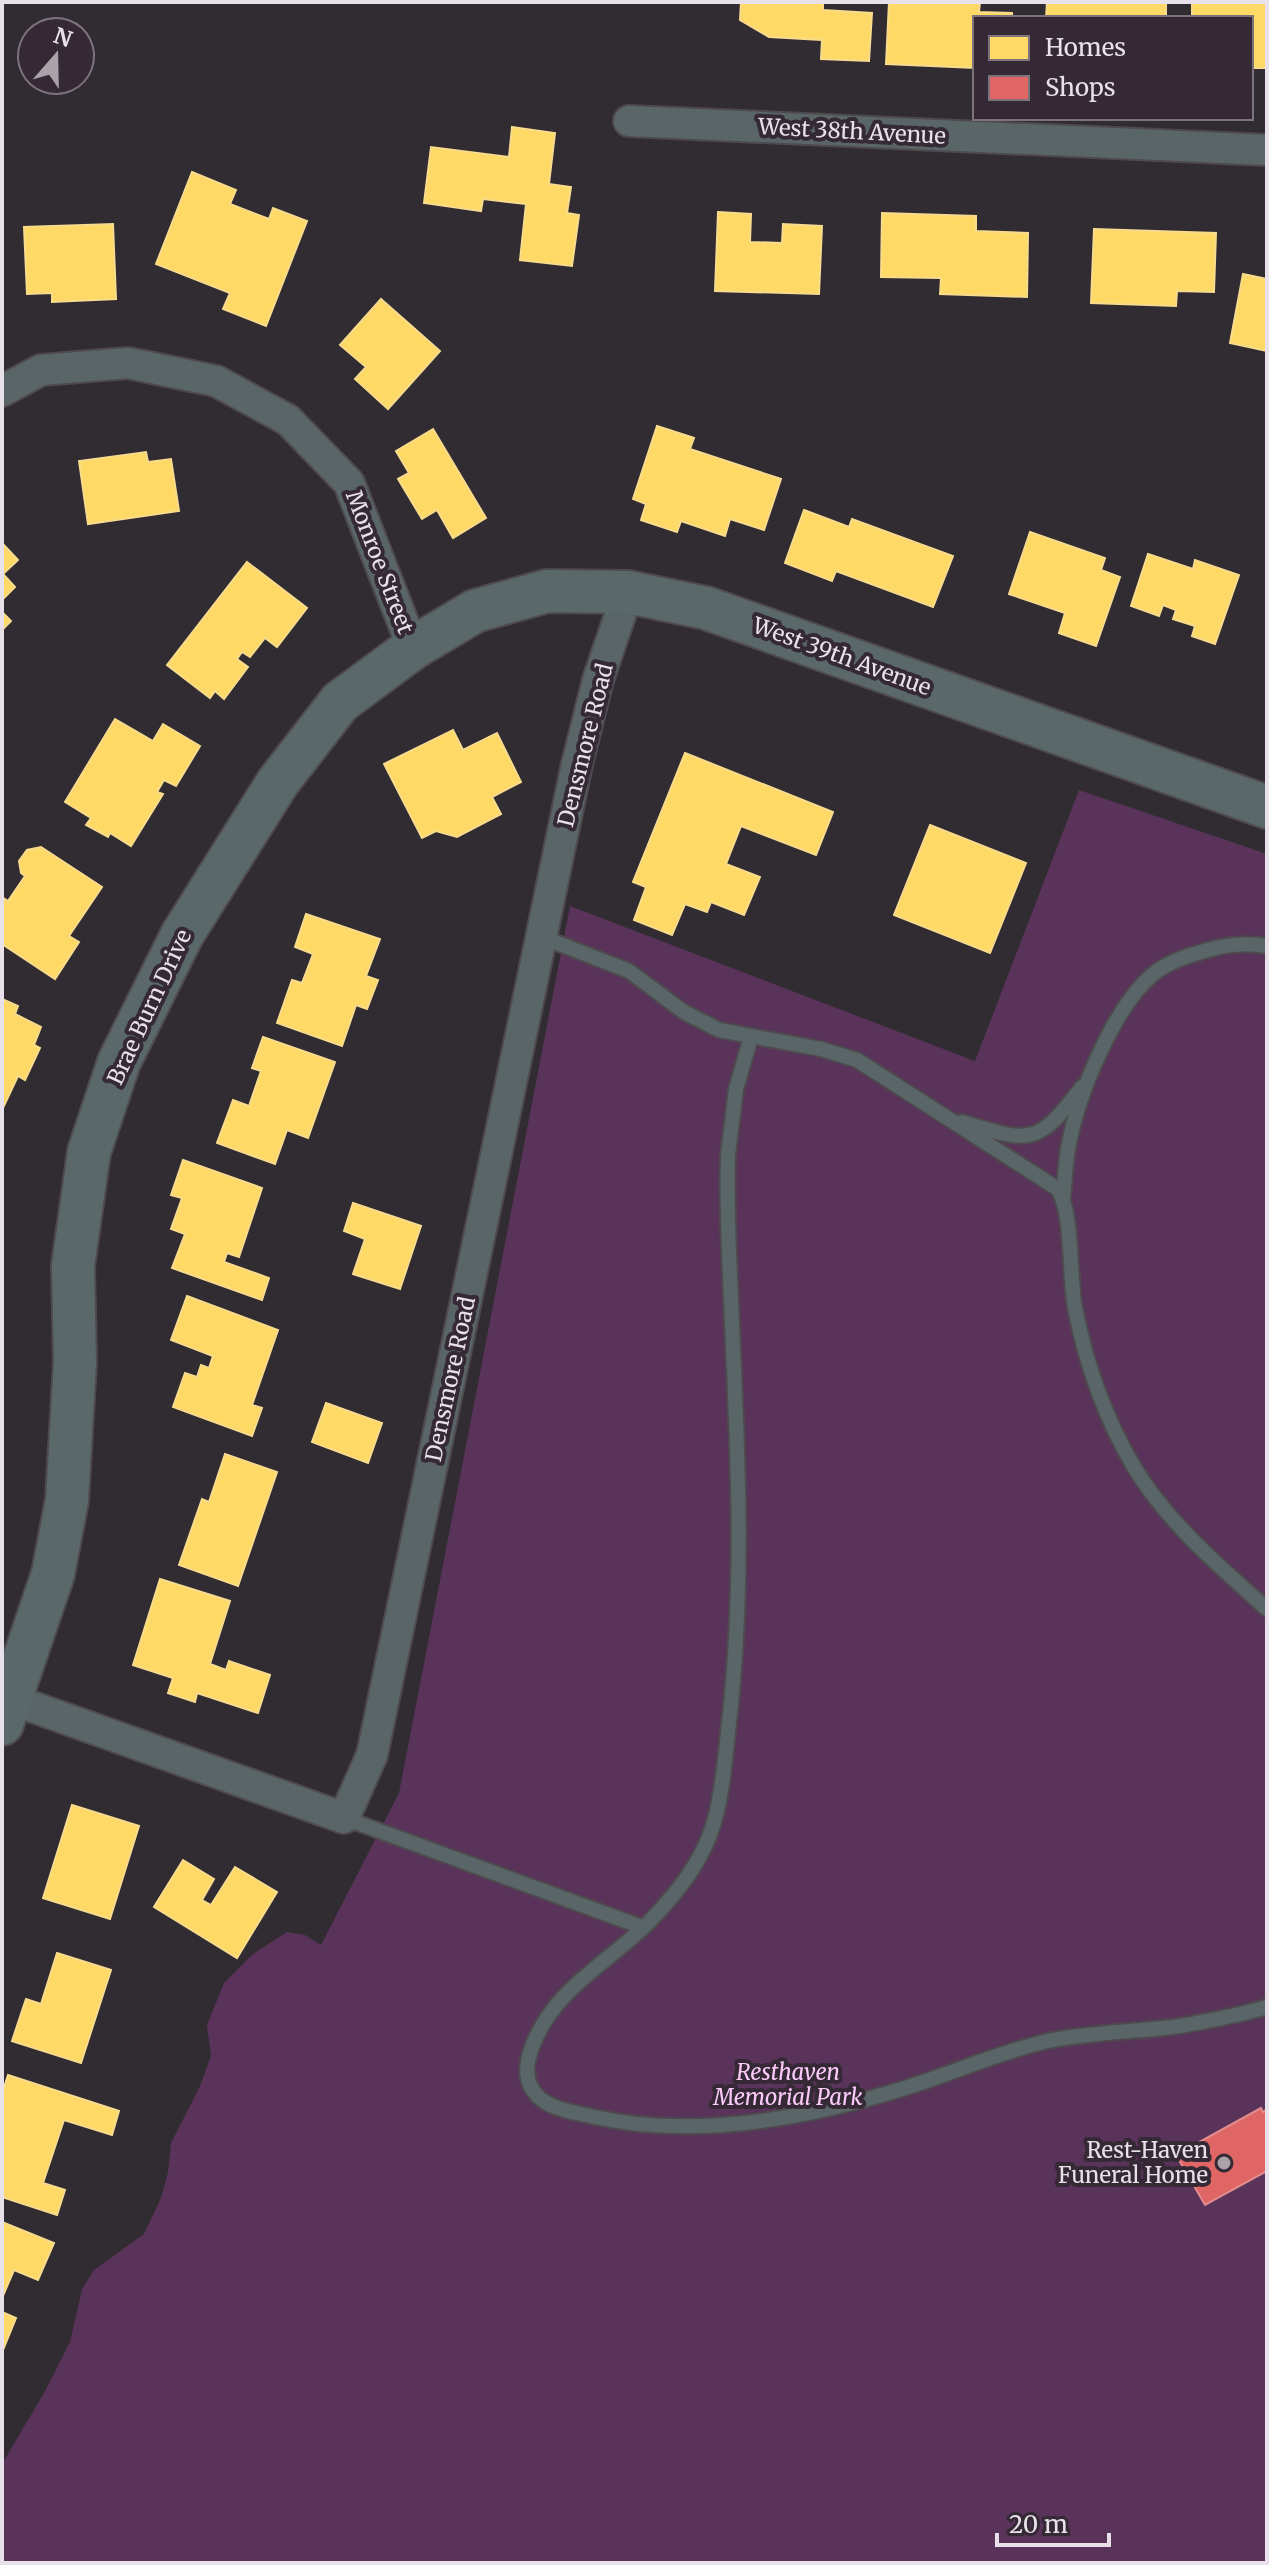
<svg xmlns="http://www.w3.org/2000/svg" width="1269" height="2565" font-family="Merriweather,serif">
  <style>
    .green { fill: #593359 }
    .homes { fill: #ffd966; stroke: #f8db8d; stroke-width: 2 }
    .shops { fill: #e06666; stroke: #e38b8d; stroke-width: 2 }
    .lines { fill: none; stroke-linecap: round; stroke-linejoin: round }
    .lane-casing { stroke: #4e4a4e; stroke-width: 18 }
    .street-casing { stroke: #4e4a4e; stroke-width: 34 }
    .secondary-casing { stroke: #4e4a4e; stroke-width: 46 }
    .lane { stroke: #596567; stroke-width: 14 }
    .street { stroke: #596567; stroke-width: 30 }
    .secondary { stroke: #5a6869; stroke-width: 42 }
    .poi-dot { fill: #a9a2a9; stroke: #342934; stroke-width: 3 }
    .labels { text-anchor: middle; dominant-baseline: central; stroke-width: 8; stroke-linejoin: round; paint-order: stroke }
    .street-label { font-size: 22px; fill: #e9e1e9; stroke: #342934 }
    .park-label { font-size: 22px; font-style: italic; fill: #fccbfb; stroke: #342934 }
    .poi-label { font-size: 22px; fill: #e9e1e9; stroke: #342934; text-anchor: end }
  </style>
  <rect width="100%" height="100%" fill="#312c31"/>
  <path class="green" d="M 1079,790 L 1267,854 L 1267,2563 L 2,2563 L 2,2464 L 44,2393 L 70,2342 L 82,2289 L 94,2270 L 144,2234 L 161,2198 L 168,2172 L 171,2143 L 200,2086 L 211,2056 L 207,2025 L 224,1983 L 253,1954 L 287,1932 L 305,1935 L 321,1945 L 399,1793 L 570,906 L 975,1061 Z"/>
  <g class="homes">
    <path d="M 741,2 L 823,2 L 823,10 L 872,13 L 869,61 L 821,59 L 822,40 L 769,37 L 740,20 Z"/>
    <path d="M 889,2 L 980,2 L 979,12 L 1012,13 L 1012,18 L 975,18 L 975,68 L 886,64 Z"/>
    <path d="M 1047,2 L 1166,2 L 1166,18 L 1046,18 Z"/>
    <path d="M 1192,2 L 1267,2 L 1267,68 L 1251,68 L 1251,18 L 1192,18 Z"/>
    <path d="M 512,127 L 555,133 L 549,184 L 571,187 L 567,213 L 579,215 L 572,266 L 520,260 L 526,204 L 483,199 L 481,211 L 424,203 L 431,147 L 509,157 Z"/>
    <path d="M 192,172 L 236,190 L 230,204 L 269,219 L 273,208 L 307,221 L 266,326 L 223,309 L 230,293 L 156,264 Z"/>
    <path d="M 718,212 L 751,214 L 750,242 L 782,243 L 783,224 L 822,226 L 819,294 L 715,291 Z"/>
    <path d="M 882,213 L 976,216 L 976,231 L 1028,233 L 1027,297 L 940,294 L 941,278 L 881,277 Z"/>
    <path d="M 113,224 L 116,299 L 52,302 L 52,293 L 27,294 L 24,227 Z"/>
    <path d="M 1094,229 L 1216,233 L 1214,292 L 1177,291 L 1176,306 L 1091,303 Z"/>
    <path d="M 1243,274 L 1267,279 L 1267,276 L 1267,351 L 1230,343 Z"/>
    <path d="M 381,299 L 440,351 L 388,409 L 355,379 L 366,367 L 340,345 Z"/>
    <path d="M 657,426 L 694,438 L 690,449 L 781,479 L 764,530 L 730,519 L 725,536 L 681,521 L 677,532 L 641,520 L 646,504 L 633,499 Z"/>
    <path d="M 433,429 L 486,518 L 453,538 L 437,510 L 422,519 L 398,479 L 409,473 L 396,451 Z"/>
    <path d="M 146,452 L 148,462 L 171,459 L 179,511 L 88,524 L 79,461 Z"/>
    <path d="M 804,510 L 849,527 L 852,519 L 953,556 L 933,607 L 836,571 L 832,581 L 785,563 Z"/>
    <path d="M 1030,532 L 1105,558 L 1101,570 L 1120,577 L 1096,646 L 1059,633 L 1065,613 L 1009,594 Z"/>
    <path d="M 2,543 L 18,560 L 3,574 L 15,587 L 2,600 Z"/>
    <path d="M 1148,554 L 1193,569 L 1195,560 L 1239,575 L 1215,644 L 1192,636 L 1195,626 L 1173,619 L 1176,610 L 1163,605 L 1159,616 L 1131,606 Z"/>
    <path d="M 247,562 L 307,608 L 277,647 L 265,638 L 250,657 L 242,652 L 237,659 L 248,667 L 224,699 L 215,691 L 210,698 L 167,665 Z"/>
    <path d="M 2,612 L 11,621 L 2,630 Z"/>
    <path d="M 115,719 L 153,741 L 163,724 L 200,746 L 176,786 L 164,780 L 157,792 L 163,794 L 131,846 L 110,833 L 108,837 L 86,825 L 91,818 L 65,802 Z"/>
    <path d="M 453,730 L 463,750 L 497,733 L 521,782 L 492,797 L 501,814 L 457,837 L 436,831 L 422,838 L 384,764 Z"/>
    <path d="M 685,753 L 833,812 L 816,855 L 741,826 L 726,864 L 760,877 L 744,915 L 711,902 L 707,912 L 685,904 L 672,935 L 634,920 L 646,887 L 633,882 Z"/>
    <path d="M 930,825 L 1026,863 L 990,953 L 894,915 Z"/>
    <path d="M 41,847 L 102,887 L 69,936 L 79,942 L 55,979 L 2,944 L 2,897 L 8,901 L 25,876 L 21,873 L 19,861 L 27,850 Z"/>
    <path d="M 306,914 L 380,939 L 366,976 L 378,980 L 367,1009 L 356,1005 L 342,1046 L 277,1023 L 292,980 L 302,983 L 313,954 L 295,947 Z"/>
    <path d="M 2,999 L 18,1006 L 15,1014 L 41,1027 L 34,1045 L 40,1048 L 25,1080 L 18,1076 L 2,1110 Z"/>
    <path d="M 263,1037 L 335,1062 L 308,1138 L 287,1130 L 275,1164 L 217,1143 L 233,1100 L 249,1106 L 261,1071 L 252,1068 Z"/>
    <path d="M 183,1160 L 262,1188 L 239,1257 L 227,1253 L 224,1262 L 269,1278 L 262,1300 L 172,1268 L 185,1234 L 171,1229 L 182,1198 L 171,1195 Z"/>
    <path d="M 353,1203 L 421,1226 L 400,1289 L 353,1274 L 365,1239 L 344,1231 Z"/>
    <path d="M 187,1296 L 278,1330 L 252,1405 L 262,1408 L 252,1436 L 173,1407 L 185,1373 L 197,1377 L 201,1365 L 209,1368 L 213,1356 L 171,1340 Z"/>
    <path d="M 326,1403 L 382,1423 L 368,1463 L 312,1442 Z"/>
    <path d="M 225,1454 L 277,1472 L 238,1586 L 179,1565 L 202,1499 L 209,1502 Z"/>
    <path d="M 160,1579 L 230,1601 L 210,1664 L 226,1670 L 229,1661 L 270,1675 L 258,1713 L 197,1693 L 195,1702 L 168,1693 L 173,1678 L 133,1665 Z"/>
    <path d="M 72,1805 L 139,1826 L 110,1919 L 43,1898 Z"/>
    <path d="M 183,1860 L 214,1879 L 202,1900 L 211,1905 L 235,1867 L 277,1892 L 237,1958 L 154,1907 Z"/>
    <path d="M 57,1953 L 111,1970 L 81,2063 L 12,2041 L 26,1999 L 41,2004 Z"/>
    <path d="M 8,2075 L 119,2111 L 112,2135 L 64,2120 L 43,2183 L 65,2190 L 57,2215 L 2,2197 L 2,2094 Z"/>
    <path d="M 2,2222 L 54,2243 L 38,2280 L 14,2270 L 2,2298 Z"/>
    <path d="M 2,2312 L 16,2318 L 3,2350 L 2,2349 Z"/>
  </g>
  <path class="shops" d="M 1261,2108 L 1263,2112 L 1267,2109 L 1267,2175 L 1265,2172 L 1205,2205 L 1176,2155 Z"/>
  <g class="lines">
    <g class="lane-casing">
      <g id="lane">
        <path d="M 542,937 L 629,971 L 684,1012 L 719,1030 L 821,1049 L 857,1060 L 1058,1189 C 1073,1213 1069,1276 1075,1308 C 1086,1364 1105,1418 1134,1467 C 1167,1522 1220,1567 1267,1609"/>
        <path d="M 751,1037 L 736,1089 L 728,1155 C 726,1211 730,1268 732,1324 C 738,1454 744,1584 730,1714 C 726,1748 724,1785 715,1819 C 704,1860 678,1892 649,1922 C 608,1963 557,1987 534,2042 C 528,2056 524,2071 530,2085 C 540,2108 568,2111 590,2116 C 693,2140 806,2119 905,2088 C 953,2073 999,2052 1048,2041 C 1092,2032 1136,2032 1180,2026 C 1209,2021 1239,2015 1267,2007"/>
        <path d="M 962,1122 C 1031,1143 1037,1146 1082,1087"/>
        <path d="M 1063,1198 C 1065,1181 1065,1165 1068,1149 C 1077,1097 1112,1010 1152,975 C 1166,963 1183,957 1201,952 C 1223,945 1244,942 1267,946"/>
        <path d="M 344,1818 L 642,1927"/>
      </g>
    </g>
    <g class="street-casing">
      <g id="street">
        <path d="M 629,121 L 1267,150"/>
        <path d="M 2,391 L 41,370 L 128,363 L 216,381 L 288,420 L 349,483 L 413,648"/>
        <path d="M 2,1696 L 344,1818 L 372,1755 L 577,764 L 598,680 L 628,592"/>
      </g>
    </g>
    <g class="secondary-casing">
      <path id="secondary" d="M 2,1724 L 53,1574 L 67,1500 L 75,1362 L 73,1266 L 89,1152 L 119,1062 L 182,935 L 278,782 L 340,702 L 413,648 L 475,611 L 547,591 L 628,592 L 706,608 L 1267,807"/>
    </g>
    <use href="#lane" class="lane"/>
    <use href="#street" class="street"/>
    <use href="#secondary" class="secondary"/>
  </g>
  <circle class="poi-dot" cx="1224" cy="2163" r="8"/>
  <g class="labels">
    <g class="street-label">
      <text transform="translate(852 131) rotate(3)">West 38th Avenue</text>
      <text transform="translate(380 562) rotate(69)">Monroe Street</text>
      <text transform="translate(842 656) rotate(20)">West 39th Avenue</text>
      <text transform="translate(585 745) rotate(-76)">Densmore Road</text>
      <text transform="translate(149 1007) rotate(-65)">Brae Burn Drive</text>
      <text transform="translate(450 1379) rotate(-78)">Densmore Road</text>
    </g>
    <g class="park-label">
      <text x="788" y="2072">Resthaven<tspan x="788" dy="25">Memorial Park</tspan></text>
    </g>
    <g class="poi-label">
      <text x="1208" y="2150">Rest-Haven<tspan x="1208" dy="25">Funeral Home</tspan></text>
    </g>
  </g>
  <rect width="1269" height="2565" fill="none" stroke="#e9e1e9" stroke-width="8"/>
  <rect x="973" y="16" width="280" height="104" fill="#342934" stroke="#7c737c" stroke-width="2"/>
  <rect x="989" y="36" width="40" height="24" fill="#ffd966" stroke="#7c737c" stroke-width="2"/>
  <text x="1045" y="56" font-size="24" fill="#e9e1e9">Homes</text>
  <rect x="989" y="76" width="40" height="24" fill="#e06666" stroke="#7c737c" stroke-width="2"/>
  <text x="1045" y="96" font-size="24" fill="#e9e1e9">Shops</text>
  <g transform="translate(56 56) rotate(20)"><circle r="38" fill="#342934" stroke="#7c737c" stroke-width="2"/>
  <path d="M0-6L14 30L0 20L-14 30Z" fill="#a9a2a9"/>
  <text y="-12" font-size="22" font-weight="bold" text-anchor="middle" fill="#e9e1e9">N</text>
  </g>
  <path d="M997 2533v12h112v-12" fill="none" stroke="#e9e1e9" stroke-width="4"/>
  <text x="1009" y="2533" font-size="24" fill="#e9e1e9" stroke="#342934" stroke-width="6" paint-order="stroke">20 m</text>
</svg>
